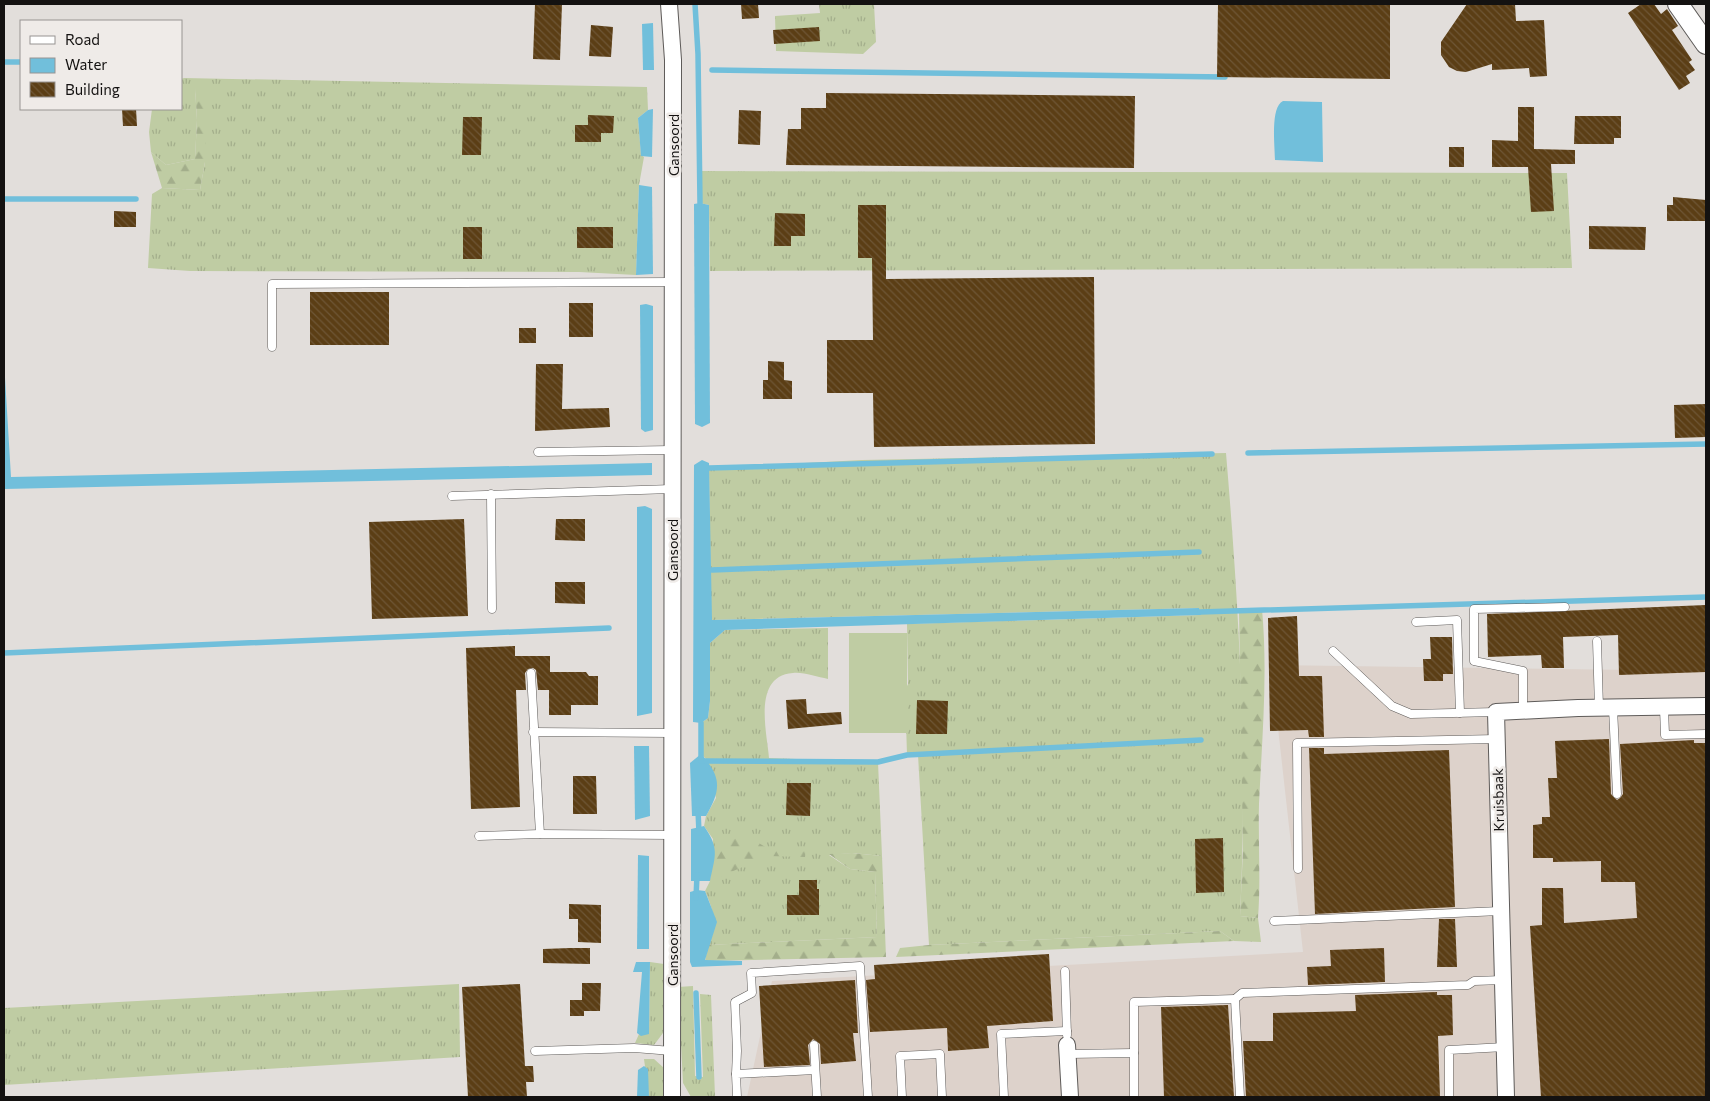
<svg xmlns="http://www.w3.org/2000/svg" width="1710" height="1101" font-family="Commissioner,sans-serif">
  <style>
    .built { fill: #ddd2cb }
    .grass { fill: url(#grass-tufts) }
    .forest { fill: url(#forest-firs) }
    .pitch { fill: #bfcca3 }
    .water { fill: #71bfdb }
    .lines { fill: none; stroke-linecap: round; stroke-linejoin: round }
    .stream { stroke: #71bfdb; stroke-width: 5.5 }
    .building { fill: url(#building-back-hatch) }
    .service-casing { stroke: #5e5b59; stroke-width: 9 }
    .minor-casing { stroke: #5e5b59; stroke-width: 18 }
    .tertiary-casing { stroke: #5e5b59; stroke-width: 22 }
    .service { stroke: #fff; stroke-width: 8 }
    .minor { stroke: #fff; stroke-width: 16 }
    .tertiary { stroke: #fff; stroke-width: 20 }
    .labels { text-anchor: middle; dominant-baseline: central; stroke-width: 5; stroke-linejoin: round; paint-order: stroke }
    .street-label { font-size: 14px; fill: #141211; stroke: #efebe8 }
  </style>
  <defs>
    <pattern id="grass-tufts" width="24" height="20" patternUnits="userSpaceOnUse" patternTransform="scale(1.25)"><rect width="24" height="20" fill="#bfcca3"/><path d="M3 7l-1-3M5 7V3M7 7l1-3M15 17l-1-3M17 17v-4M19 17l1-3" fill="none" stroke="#a3ae8b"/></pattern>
    <pattern id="forest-firs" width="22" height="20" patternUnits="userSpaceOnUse" patternTransform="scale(1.25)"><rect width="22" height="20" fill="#bfcca3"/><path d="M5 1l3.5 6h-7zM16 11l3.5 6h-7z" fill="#a3ae8b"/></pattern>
    <pattern id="building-back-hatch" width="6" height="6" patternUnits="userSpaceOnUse" patternTransform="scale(1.25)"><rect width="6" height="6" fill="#5b3e15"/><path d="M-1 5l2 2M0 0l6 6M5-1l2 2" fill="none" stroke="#6e5636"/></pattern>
  </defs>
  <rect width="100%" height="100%" fill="#e2dedb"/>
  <path class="built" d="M 1271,665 L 1706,671 L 1706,1097 L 747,1097 L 772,981 L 1303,952 Z"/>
  <g class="grass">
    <path d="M 819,4 L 874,4 L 876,42 L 863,54 L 776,51 L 775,16 L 820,13 Z"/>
    <path d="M 184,78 L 647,87 L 648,110 L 638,118 L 641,155 L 644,157 L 639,185 L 636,275 L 579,272 L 190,271 L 148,268 L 152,194 L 162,188 L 200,190 L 205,162 L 195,87 L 197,120 L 195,159 L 166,165 L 151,152 L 149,132 L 152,109 L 181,109 L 181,79 Z"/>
    <path d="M 700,171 L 1567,173 L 1572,268 L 710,271 L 709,205 L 700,203 Z"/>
    <path d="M 1226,453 C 1239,607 1248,762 1240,916 L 1258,918 L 1261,942 L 1234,941 L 1220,931 L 929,945 L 918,755 L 907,755 L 905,690 L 908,684 L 907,624 L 1200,615 L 1199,608 L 711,620 L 709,468 L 862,460 Z"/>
    <path d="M 828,628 L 828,679 C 817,677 804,672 793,673 C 752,676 767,732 769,758 L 878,762 L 882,856 L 852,853 L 829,855 L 850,869 L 875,872 L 877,937 L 708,945 C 719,926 713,910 705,891 L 710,881 L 713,839 L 704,826 L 706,816 L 716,798 L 707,760 L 701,754 L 701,723 L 708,718 L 710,701 L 710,643 L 725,630 Z"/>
    <path d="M 650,962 L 664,964 L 663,1033 L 654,1045 L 635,1043 L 639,1034 L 649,1034 Z"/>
    <path d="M 459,984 L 460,1057 L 4,1085 L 4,1008 Z"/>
    <path d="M 693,986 L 695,1076 L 703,1077 L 700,994 L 711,995 L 715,1096 L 691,1097 L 683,1083 L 678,987 Z"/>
    <path d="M 644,1059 L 654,1059 L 664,1068 L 664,1097 L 649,1097 Z"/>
  </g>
  <g class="forest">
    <path d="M 207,86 L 205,162 L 200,190 L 162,188 L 151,152 L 166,165 L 195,159 L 197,120 L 195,87 Z"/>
    <path d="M 1262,609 C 1268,674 1262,739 1259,804 C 1258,842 1261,880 1258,918 L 1240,916 L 1243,850 L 1239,610 Z"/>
    <path d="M 717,836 L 751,838 L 767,848 L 806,848 L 805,857 L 768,856 L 710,881 L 717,851 L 713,839 Z"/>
    <path d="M 852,853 L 882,856 L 886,957 L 705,961 L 708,945 L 877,937 L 875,872 L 850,869 L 829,854 Z"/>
    <path d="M 1220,931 L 1234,941 L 896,957 L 900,948 L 929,945 Z"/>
  </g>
  <rect class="pitch" x="849" y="633" width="58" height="100"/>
  <g class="water">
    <path d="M 653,23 L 654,70 L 643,70 L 642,24 Z"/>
    <path d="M 1283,101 L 1322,102 L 1323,162 L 1275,160 C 1275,146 1270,107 1283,101 Z"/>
    <path d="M 653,109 L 652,157 L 641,156 L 638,118 L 648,110 Z"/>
    <path d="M 639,185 L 652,187 L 653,274 L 636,275 Z"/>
    <path d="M 700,203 L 709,205 L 710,423 L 702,427 L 695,424 L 694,204 Z"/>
    <path d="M 646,304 L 653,306 L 653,430 L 645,432 L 641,429 L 640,305 Z"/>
    <path d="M 4,361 L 11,477 L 652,463 L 652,475 L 4,489 Z"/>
    <path d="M 702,460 L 709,463 L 712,620 L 1199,608 L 1201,615 L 725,630 L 710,643 L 710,701 L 708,718 L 701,723 L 693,722 L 694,465 Z"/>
    <path d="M 645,506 L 652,509 L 652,713 L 637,716 L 637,507 Z"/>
    <path d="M 634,746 L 649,746 L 650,816 L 635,820 Z"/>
    <path d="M 701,754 C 722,777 721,790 706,816 L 692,816 L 690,763 Z"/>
    <path d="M 704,826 C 720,849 715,856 710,881 L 691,881 L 691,829 Z"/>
    <path d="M 638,855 L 649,856 L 649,949 L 637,949 Z"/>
    <path d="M 697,890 L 705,891 L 717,922 L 705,960 L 742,961 L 742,965 L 692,967 L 690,962 L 690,892 Z"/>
    <path d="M 636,962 L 650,962 L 649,1034 L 641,1036 L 637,1033 L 642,972 L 633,972 Z"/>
    <path d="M 644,1066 L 648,1069 L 649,1097 L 637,1097 L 638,1070 Z"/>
  </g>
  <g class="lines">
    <g class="stream">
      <path d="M 695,4 L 698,54 L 700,203"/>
      <path d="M 4,62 L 21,62"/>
      <path d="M 712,70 L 1225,77"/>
      <path d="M 4,199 L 136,199"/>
      <path d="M 1248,453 L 1706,444"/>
      <path d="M 709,468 L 1212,454"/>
      <path d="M 712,570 L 1199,552"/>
      <path d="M 1200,612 L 1706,597"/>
      <path d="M 4,653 L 609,628"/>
      <path d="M 701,761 L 878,762 L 907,755 L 1201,740"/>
      <path d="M 701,761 L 701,723"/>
      <path d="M 698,810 L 699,833"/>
      <path d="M 696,898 L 697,875"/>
      <path d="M 696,993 L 699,1077"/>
    </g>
  </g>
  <g class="building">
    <path d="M 535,4 L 562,4 L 560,60 L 533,59 Z"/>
    <path d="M 741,4 L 758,4 L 759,18 L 742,19 Z"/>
    <path d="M 1218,4 L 1390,4 L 1390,79 L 1217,77 Z"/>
    <path d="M 1467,4 L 1515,4 L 1516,21 L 1544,20 L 1547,76 L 1530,77 L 1529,68 L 1492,70 L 1492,64 L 1466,72 L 1457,71 L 1449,67 L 1441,55 L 1441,42 Z"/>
    <path d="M 1641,4 L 1654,4 L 1661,14 L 1667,9 L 1678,26 L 1672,30 L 1692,60 L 1689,62 L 1695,70 L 1686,76 L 1690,83 L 1679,90 L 1628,13 Z"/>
    <path d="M 591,25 L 613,27 L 611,57 L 589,56 Z"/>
    <path d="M 819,27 L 820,41 L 774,44 L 773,30 Z"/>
    <path d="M 826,93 L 1135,96 L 1134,168 L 786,165 L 788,129 L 801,129 L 801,108 L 826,108 Z"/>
    <path d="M 1518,107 L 1534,107 L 1534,149 L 1575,150 L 1575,164 L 1551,164 L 1554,211 L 1531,212 L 1528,167 L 1492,167 L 1492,140 L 1518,141 Z"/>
    <path d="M 122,109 L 136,109 L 137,126 L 123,126 Z"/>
    <path d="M 739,110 L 761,111 L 760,145 L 738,144 Z"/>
    <path d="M 588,115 L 614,116 L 613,133 L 601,133 L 601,142 L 575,142 L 575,125 L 588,125 Z"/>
    <path d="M 1575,116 L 1621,116 L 1621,138 L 1614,138 L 1614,144 L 1574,144 Z"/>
    <path d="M 463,117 L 482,117 L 481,155 L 462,155 Z"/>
    <rect x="1449" y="147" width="15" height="20"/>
    <path d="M 1673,197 L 1706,200 L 1706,221 L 1667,221 L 1667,205 L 1673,205 Z"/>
    <path d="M 858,205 L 886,205 L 886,279 L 1094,277 L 1095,444 L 874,447 L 873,393 L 827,393 L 827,340 L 873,340 L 872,258 L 858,258 Z"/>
    <path d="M 114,211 L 136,212 L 136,227 L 114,227 Z"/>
    <path d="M 775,213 L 805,214 L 805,236 L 791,236 L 791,246 L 774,246 Z"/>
    <path d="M 1589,226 L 1646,227 L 1645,250 L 1589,249 Z"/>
    <rect x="463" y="227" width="19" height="32"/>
    <rect x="577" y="227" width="36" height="21"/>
    <rect x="310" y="292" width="79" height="53"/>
    <rect x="569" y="303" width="24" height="34"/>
    <rect x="519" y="328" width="17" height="15"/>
    <path d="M 768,361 L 784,362 L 784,380 L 792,381 L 792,399 L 763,399 L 763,380 L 768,380 Z"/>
    <path d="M 536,364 L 563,364 L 562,409 L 609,408 L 610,427 L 535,431 Z"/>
    <path d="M 1706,404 L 1706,437 L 1675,438 L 1674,405 Z"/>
    <path d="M 464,519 L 468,616 L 372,619 L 369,522 Z"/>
    <path d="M 556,519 L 585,519 L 585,541 L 555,540 Z"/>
    <path d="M 555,582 L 585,582 L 585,604 L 555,603 Z"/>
    <path d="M 1706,605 L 1706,672 L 1619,675 L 1618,635 L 1563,637 L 1564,668 L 1542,668 L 1541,655 L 1488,657 L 1487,614 Z"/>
    <path d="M 1297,616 L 1299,676 L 1322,676 L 1324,737 L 1309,737 L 1308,730 L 1270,731 L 1268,618 Z"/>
    <path d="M 1430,637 L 1452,637 L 1453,674 L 1443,674 L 1443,681 L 1424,681 L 1423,659 L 1431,659 Z"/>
    <path d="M 515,646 L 515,656 L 550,656 L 550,672 L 586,672 L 589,676 L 598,676 L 598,705 L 571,705 L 571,715 L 549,715 L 549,690 L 538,690 L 536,670 L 533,668 L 528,669 L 525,673 L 526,690 L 516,690 L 520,807 L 471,809 L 466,648 Z"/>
    <path d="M 806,699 L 807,714 L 841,712 L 842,724 L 788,729 L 786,700 Z"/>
    <path d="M 917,700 L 948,701 L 947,734 L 916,734 Z"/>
    <path d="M 1609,739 L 1611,794 L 1617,800 L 1620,798 L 1623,794 L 1620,744 L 1694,740 L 1694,743 L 1706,743 L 1706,1097 L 1541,1097 L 1530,926 L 1542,925 L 1542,888 L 1563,888 L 1564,923 L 1637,918 L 1635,882 L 1601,882 L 1601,861 L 1553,862 L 1553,858 L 1533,858 L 1533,825 L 1542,824 L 1542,817 L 1550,817 L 1548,778 L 1557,778 L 1555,741 Z"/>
    <path d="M 1309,748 L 1324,748 L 1324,754 L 1449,750 L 1455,907 L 1315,914 Z"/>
    <path d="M 573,776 L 596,776 L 597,814 L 573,814 Z"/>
    <path d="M 787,783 L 811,783 L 810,816 L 786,815 Z"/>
    <path d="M 1223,838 L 1224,892 L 1196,893 L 1195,839 Z"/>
    <path d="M 799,880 L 817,880 L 817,889 L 819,889 L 819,915 L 787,915 L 787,895 L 799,895 Z"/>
    <path d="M 569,904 L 601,905 L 601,943 L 578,942 L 578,919 L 569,919 Z"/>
    <path d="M 1439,919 L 1455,919 L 1457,967 L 1437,967 Z"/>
    <path d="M 570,948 L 590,948 L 590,964 L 543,963 L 543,949 Z"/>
    <path d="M 1384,948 L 1385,982 L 1308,985 L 1307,967 L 1331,966 L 1330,950 Z"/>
    <path d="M 1049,954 L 1053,1021 L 987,1026 L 989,1048 L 948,1051 L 947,1028 L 870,1032 L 866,980 L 875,979 L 874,965 Z"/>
    <path d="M 855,980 L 858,1033 L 853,1033 L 856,1061 L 821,1064 L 820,1044 L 813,1039 L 808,1045 L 810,1065 L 764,1067 L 759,986 Z"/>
    <path d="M 582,983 L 601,983 L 600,1011 L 584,1011 L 584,1016 L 570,1016 L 570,1000 L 582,1000 Z"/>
    <path d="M 520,984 L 525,1066 L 533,1066 L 534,1082 L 526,1082 L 527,1097 L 468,1097 L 462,987 Z"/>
    <path d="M 1437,992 L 1437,995 L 1452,995 L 1453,1035 L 1438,1036 L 1440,1097 L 1246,1097 L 1243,1041 L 1273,1041 L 1273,1013 L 1356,1011 L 1355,995 Z"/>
    <path d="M 1228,1005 L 1234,1097 L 1164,1097 L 1161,1007 Z"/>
  </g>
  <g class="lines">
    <g class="service-casing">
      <g id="service">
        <path d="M 272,347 L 272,284 L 672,282"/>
        <path d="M 538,452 L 672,450"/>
        <path d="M 491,494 L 492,609"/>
        <path d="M 452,496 L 672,489"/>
        <path d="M 1416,622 L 1457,620 L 1460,713"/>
        <path d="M 1597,641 L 1599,708"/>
        <path d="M 1333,651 L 1392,706 L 1411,714 L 1496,712"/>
        <path d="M 531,673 L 540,834"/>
        <path d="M 1613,708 L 1617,794"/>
        <path d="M 1664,708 L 1665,735 L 1706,734"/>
        <path d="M 1523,711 L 1523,671 L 1474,661 L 1474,609 L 1565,607"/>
        <path d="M 533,732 L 672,733"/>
        <path d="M 479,836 L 540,834 L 672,835"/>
        <path d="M 1298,869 L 1297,743 L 1497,739"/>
        <path d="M 1274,921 L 1500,911"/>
        <path d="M 1065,971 L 1067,1035"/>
        <path d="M 1235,999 L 1242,993 L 1468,985 L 1474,981 L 1503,980"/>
        <path d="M 814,1045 L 817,1097"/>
        <path d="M 535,1051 L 634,1048 L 672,1051"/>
        <path d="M 1134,1053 L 1134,1002 L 1235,999 L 1240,1097"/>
        <path d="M 1068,1054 L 1134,1053 L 1134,1097"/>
        <path d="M 736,1074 L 737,1051 L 735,1002 L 752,993 L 751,973 L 860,966 L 868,1097"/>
        <path d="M 737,1097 L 736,1074 L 815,1070"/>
        <path d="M 902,1097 L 900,1056 L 940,1054 L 942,1097"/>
        <path d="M 1004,1097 L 1001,1034 L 1067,1031"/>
        <path d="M 1449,1097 L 1449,1050 L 1505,1047"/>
      </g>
    </g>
    <g class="minor-casing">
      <g id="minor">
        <path d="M 669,4 L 673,60 L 672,1097"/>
        <path d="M 1067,1045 L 1070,1097"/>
        <path d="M 1506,1097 L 1496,712 L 1578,708 L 1706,706"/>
      </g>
    </g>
    <g class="tertiary-casing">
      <path id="tertiary" d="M 1678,4 L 1706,44"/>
    </g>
    <use href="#service" class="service"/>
    <use href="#minor" class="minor"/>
    <use href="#tertiary" class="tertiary"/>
  </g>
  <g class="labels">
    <g class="street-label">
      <text transform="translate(673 145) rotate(-90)">Gansoord</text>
      <text transform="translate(672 550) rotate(-90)">Gansoord</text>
      <text transform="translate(1498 800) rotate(-91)">Kruisbaak</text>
      <text transform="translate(672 955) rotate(-90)">Gansoord</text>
    </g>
  </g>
  <rect width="1710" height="1101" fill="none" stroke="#141211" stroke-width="10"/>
  <rect x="20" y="20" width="162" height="90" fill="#efebe8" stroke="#979492"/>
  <rect x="30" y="36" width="25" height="8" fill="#ffffff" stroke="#979492"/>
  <text x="65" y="45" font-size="15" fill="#141211">Road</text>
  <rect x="30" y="58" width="25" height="15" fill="#71bfdb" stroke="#979492"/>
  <text x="65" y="70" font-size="15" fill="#141211">Water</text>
  <rect x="30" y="82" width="25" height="15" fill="url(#building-back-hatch)" stroke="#979492"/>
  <text x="65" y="95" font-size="15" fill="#141211">Building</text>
</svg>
